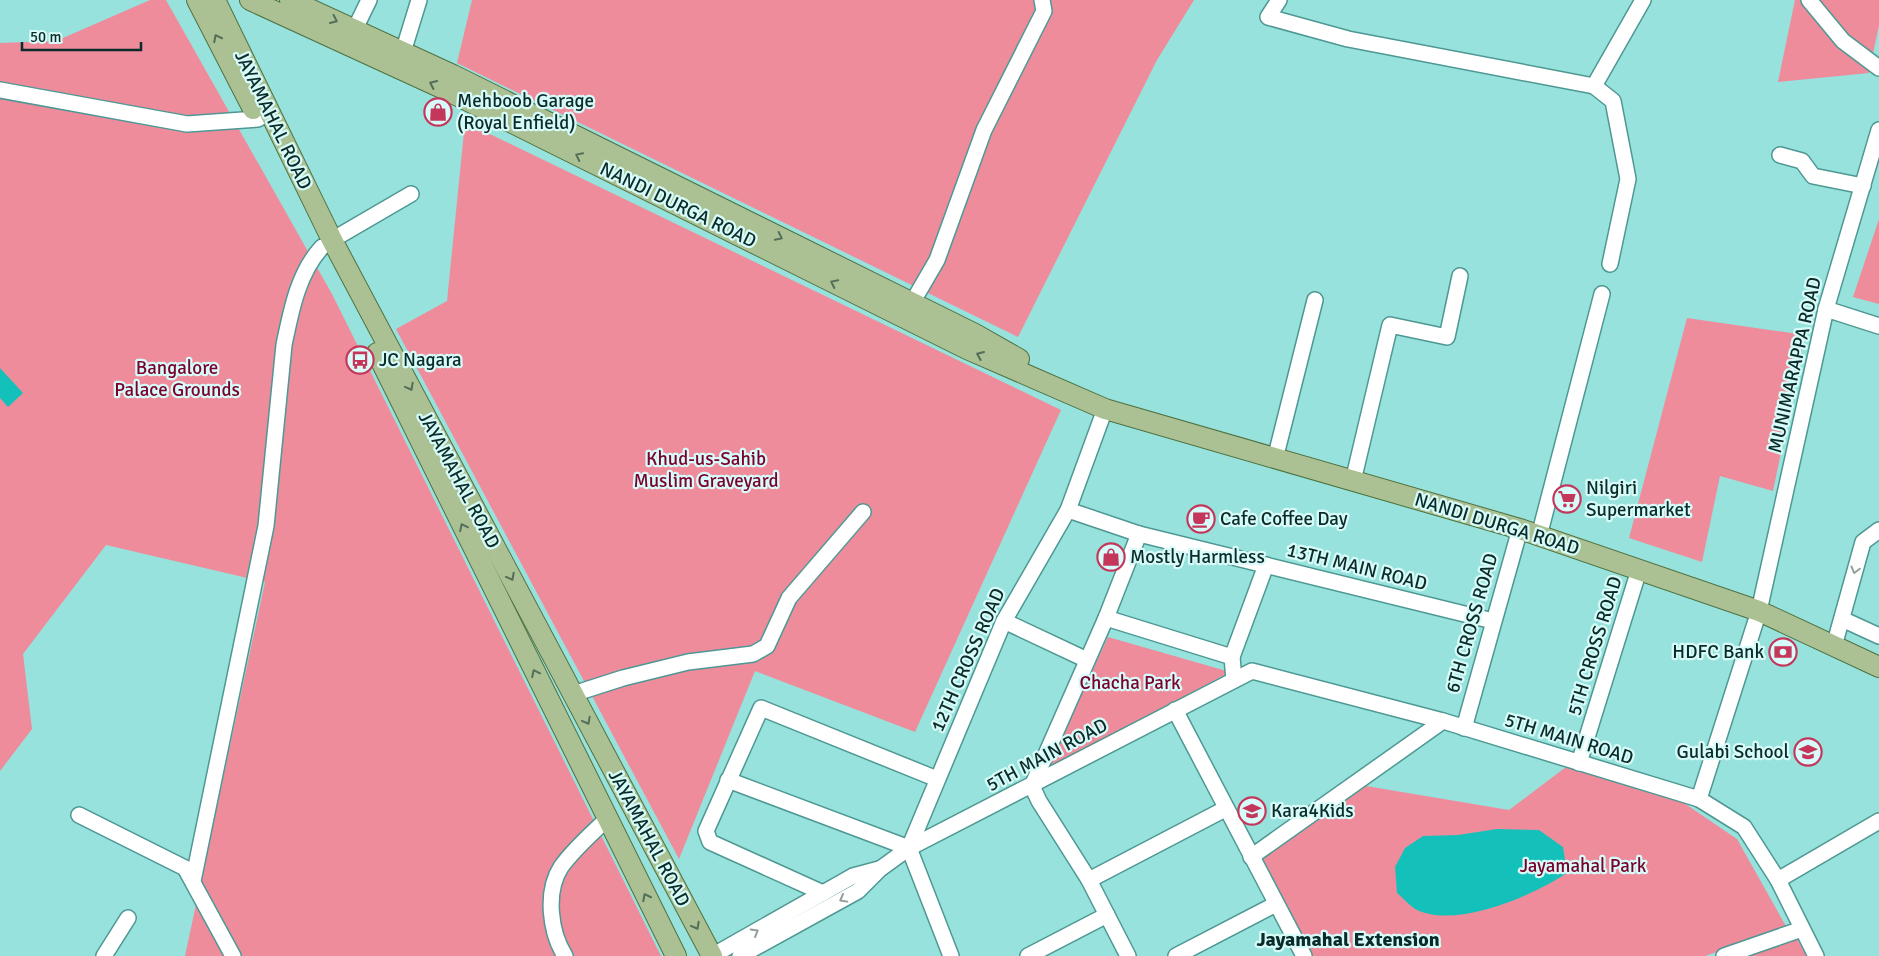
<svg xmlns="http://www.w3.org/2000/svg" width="1879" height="956" font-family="Signika,sans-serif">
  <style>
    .green { fill: #ef8c9c }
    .water { fill: #14c1ba }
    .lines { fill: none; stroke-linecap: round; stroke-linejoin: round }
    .minor-casing { stroke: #4e9894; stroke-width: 18 }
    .major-casing { stroke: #4f7140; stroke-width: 22 }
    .minor { stroke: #fff; stroke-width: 15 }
    .major { stroke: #abc194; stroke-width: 20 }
    .oneway { stroke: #536e59 }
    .oneway2 { stroke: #91a09f }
    .labels { text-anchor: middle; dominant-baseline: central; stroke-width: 4.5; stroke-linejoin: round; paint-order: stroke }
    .poi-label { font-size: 19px; fill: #0b2b29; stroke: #d7fbf8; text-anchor: start }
    .street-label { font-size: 19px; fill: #0b2b29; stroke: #d7fbf8 }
    .park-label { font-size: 19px; fill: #7a002d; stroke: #d7fbf8 }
    .neighbourhood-label { font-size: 20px; font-weight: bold; fill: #0b2b29; stroke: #d7fbf8 }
  </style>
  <rect width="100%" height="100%" fill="#97e2dc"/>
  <g class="green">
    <path d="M 150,0 L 166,0 L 332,294 L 661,956 L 185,956 L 265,582 L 106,545 L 23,654 L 32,729 L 0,771 L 0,43 L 56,41 Z"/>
    <path d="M 472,0 L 1194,0 L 1157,60 L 1018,337 L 457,63 Z"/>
    <path d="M 1795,0 L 1879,0 L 1879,25 L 1869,73 L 1778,82 Z"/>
    <path d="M 465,122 L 1061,410 L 915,732 L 755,671 L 679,859 L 396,329 L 447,301 Z"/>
    <path d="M 1879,219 L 1879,304 L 1853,297 Z"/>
    <path d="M 1687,318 L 1805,335 L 1773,491 L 1720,476 L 1702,562 L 1629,538 Z"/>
    <path d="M 1108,637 L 1230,672 L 1044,773 Z"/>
    <path d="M 1566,767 L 1684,803 L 1737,839 L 1787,928 L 1705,956 L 1313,956 L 1262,859 L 1366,786 L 1509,810 Z"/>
    <path d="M 1797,939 L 1807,956 L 1745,956 Z"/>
  </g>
  <g class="water">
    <path d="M 0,368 L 23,393 L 8,407 L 0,398 Z"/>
    <path d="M 1497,829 L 1539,830 L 1563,847 L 1567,873 C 1532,896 1455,930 1415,909 C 1409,905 1403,898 1397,893 L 1395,867 L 1405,848 L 1423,836 L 1458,835 Z"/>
  </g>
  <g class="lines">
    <g class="minor-casing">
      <g id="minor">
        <path d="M 1279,0 L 1268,17 L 1348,39 L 1594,86 L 1643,0"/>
        <path d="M 1809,0 L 1843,41 L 1879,68"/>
        <path d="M 350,39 L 369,0"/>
        <path d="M 403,52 L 419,0"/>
        <path d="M 1594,86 L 1613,101 L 1628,179 L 1610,264"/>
        <path d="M 0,90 L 187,124 L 258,119 L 269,112"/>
        <path d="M 1780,155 L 1802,161 L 1813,176 L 1863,186"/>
        <path d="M 332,240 L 411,194"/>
        <path d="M 912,303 L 937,260 L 984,130 L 1044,11 L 1042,0"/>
        <path d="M 1826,309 L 1879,326"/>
        <path d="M 1275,459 L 1315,300"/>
        <path d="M 1353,481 L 1390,325 L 1447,337 L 1460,276"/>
        <path d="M 1068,510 L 1139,534 L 1493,621"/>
        <path d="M 1539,536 L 1602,294"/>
        <path d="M 1106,618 L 1232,657 L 1234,680"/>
        <path d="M 1842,619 L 1879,636"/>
        <path d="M 1004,621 L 1087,660"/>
        <path d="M 1834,646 L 1863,542 L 1879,530"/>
        <path d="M 1232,657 L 1266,565"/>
        <path d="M 573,694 L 623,678 L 688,662 L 753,654 L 767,646 L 789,598 L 863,512"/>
        <path d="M 1175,710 L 1304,956"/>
        <path d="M 1464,728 L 1520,529"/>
        <path d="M 1579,763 L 1639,570"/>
        <path d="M 728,780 L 909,848"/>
        <path d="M 1699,799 L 1759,611 L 1826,309 L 1879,130"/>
        <path d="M 79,815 L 185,868 L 233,956"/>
        <path d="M 909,848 L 1004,621 L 1068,510 L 1105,409"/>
        <path d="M 909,848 L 951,956"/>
        <path d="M 1251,857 L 1443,721"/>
        <path d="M 1089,880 L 1225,809"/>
        <path d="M 1778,880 L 1879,821"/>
        <path d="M 193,881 L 266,526 L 284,345 C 291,311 298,273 322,247"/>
        <path d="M 823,893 L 710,842 L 706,831 L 761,708 L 937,779"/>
        <path d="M 104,956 L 128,918"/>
        <path d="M 565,956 C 550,932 545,892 561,867 C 572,851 593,832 607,819"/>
        <path d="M 712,956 L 853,876 L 879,869"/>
        <path d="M 740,956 L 858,891 L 880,869 L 909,848 L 1252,671 L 1443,721 L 1699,799 L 1744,827 L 1778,880 L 1816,956"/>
        <path d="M 1028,956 L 1107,915"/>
        <path d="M 1128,956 L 1089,880 L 1039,801 L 1032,786 L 1106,618 L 1139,534"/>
        <path d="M 1176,956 L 1276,904"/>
        <path d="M 1724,956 L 1802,929"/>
      </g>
    </g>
    <g class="major-casing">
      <g id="major">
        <path d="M 197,0 L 253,109"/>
        <path d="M 215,0 L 332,240 L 712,956"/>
        <path d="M 250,0 L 446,90 L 967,349 L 1105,409 L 1520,529 L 1759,611 L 1879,667"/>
        <path d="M 290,0 L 453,75 L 975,334 L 1019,359"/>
        <path d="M 377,353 L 676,956"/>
      </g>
    </g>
    <use href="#minor" class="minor"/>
    <use href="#major" class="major"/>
  </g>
  <defs><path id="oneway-chevron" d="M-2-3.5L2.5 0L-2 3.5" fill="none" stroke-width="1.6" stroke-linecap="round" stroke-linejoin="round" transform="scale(1.25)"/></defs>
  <g class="oneway">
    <use href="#oneway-chevron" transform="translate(334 20) rotate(25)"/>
    <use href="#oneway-chevron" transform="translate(217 38) rotate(-117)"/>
    <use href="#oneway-chevron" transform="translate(433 84) rotate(-155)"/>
    <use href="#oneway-chevron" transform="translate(579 156) rotate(-154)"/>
    <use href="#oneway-chevron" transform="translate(779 237) rotate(26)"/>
    <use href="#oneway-chevron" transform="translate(834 283) rotate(-154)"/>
    <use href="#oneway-chevron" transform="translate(980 355) rotate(-157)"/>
    <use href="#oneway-chevron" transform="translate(410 387) rotate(62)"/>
    <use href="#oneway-chevron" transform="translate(463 527) rotate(-116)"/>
    <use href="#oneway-chevron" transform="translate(511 577) rotate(62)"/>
    <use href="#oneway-chevron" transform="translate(535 673) rotate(-116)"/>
    <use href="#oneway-chevron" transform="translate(587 721) rotate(62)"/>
    <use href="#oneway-chevron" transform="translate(646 897) rotate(-117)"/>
    <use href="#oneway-chevron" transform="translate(696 926) rotate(62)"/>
  </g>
  <g class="oneway2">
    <use href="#oneway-chevron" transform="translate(1855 570) rotate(105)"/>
    <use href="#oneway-chevron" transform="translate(843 899) rotate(151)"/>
    <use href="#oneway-chevron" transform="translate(755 932) rotate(-30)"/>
  </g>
  <defs>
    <g id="shop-ring" transform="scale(1.4375)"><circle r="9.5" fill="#d7fbf8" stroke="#c5365b" stroke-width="1.5"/><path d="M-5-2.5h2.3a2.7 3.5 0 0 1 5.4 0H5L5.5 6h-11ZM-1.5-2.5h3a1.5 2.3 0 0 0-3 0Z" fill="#c5365b"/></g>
    <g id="bus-ring" transform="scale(1.4375)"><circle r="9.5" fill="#d7fbf8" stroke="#c5365b" stroke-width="1.5"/><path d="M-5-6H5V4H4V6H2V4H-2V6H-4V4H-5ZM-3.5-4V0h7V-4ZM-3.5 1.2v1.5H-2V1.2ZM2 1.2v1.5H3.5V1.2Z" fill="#c5365b"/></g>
    <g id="supermarket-ring" transform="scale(1.4375)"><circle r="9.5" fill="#d7fbf8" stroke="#c5365b" stroke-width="1.5"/><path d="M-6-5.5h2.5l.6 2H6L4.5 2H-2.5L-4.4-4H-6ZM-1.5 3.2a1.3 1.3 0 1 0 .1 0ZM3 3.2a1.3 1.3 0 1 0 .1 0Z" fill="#c5365b"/></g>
    <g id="cafe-ring" transform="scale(1.4375)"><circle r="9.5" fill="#d7fbf8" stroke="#c5365b" stroke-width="1.5"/><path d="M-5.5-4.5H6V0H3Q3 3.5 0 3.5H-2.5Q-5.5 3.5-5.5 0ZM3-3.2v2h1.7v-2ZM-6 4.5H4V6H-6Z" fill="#c5365b"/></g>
    <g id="bank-ring" transform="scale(1.4375)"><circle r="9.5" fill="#d7fbf8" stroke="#c5365b" stroke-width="1.5"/><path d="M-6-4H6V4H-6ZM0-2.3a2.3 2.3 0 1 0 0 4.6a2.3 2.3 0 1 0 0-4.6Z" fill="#c5365b"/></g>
    <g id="school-ring" transform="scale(1.4375)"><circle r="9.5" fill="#d7fbf8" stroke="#c5365b" stroke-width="1.5"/><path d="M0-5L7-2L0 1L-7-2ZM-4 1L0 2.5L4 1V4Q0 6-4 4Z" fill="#c5365b"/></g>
  </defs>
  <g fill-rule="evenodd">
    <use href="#shop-ring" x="438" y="112"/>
    <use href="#bus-ring" x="360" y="360"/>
    <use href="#supermarket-ring" x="1567" y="499"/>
    <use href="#cafe-ring" x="1201" y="519"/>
    <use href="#shop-ring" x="1111" y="557"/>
    <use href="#bank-ring" x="1783" y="652"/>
    <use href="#school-ring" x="1808" y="752"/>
    <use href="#school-ring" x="1252" y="811"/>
  </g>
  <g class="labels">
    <g class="poi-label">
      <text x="457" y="101">Mehboob Garage<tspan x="457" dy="22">(Royal Enfield)</tspan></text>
      <text x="379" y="360">JC Nagara</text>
      <text x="1586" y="488">Nilgiri<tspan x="1586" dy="22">Supermarket</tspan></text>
      <text x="1220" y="519">Cafe Coffee Day</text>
      <text x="1130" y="557">Mostly Harmless</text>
      <text x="1764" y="652" text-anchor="end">HDFC Bank</text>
      <text x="1789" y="752" text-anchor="end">Gulabi School</text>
      <text x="1271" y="811">Kara4Kids</text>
    </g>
    <g class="street-label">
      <text transform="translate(273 120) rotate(64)">JAYAMAHAL ROAD</text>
      <text transform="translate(678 205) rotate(26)">NANDI DURGA ROAD</text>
      <text transform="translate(1795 365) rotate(-77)">MUNIMARAPPA ROAD</text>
      <text transform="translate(459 480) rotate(62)">JAYAMAHAL ROAD</text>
      <text transform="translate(1497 524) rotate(17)">NANDI DURGA ROAD</text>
      <text transform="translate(1357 567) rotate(14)">13TH MAIN ROAD</text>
      <text transform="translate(1472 623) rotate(-74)">6TH CROSS ROAD</text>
      <text transform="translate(1595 646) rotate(-73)">5TH CROSS ROAD</text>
      <text transform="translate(968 660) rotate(-66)">12TH CROSS ROAD</text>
      <text transform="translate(1569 739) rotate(17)">5TH MAIN ROAD</text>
      <text transform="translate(1047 755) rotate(-28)">5TH MAIN ROAD</text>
      <text transform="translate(649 838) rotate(62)">JAYAMAHAL ROAD</text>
    </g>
    <g class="park-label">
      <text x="177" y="368">Bangalore<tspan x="177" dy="22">Palace Grounds</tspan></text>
      <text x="706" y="459">Khud-us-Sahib<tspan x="706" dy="22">Muslim Graveyard</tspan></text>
      <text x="1130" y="683">Chacha Park</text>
      <text x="1583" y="866">Jayamahal Park</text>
    </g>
    <g class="neighbourhood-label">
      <text x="1348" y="939">Jayamahal Extension</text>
    </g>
  </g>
  <path d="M22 42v8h119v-8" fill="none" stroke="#0b2b29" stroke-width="2.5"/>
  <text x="30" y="42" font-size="15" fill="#0b2b29" stroke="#d7fbf8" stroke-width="4" paint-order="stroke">50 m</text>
</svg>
